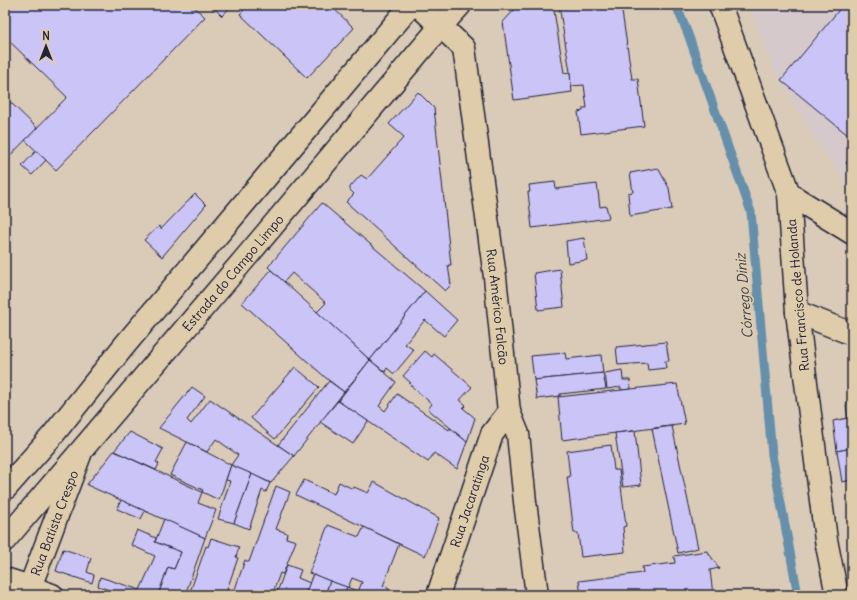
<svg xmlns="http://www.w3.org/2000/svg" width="857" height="600" font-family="Delius,sans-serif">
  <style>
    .built { fill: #d6c9cc }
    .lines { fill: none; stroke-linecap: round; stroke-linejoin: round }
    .stream { stroke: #658faa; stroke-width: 9 }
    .building { fill: #cbc5f7; stroke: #22223b }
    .street-casing { stroke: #22223b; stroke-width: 25 }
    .secondary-casing { stroke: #22223b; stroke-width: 25 }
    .primary-casing { stroke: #22223b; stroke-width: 25 }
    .street { stroke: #deccaa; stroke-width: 22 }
    .secondary { stroke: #deccaa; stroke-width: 22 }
    .primary { stroke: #deccaa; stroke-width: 22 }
    .labels { text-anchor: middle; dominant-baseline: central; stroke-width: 3; stroke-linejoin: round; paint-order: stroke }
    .street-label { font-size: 13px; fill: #22223b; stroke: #deccaa }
    .water-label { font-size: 14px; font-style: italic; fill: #333d57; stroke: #deccaa }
  </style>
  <rect width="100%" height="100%" fill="#dacbb9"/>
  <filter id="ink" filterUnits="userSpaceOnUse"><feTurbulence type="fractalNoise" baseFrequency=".025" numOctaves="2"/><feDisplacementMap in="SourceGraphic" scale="8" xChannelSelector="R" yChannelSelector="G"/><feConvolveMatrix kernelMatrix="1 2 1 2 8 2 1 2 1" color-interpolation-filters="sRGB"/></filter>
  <g filter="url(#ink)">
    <path class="built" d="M 750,5 L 852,5 L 852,188 L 815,139 L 773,67 Z"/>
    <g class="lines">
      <path class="stream" d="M 676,5 L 688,34 L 751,212 L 772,455 L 798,595"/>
    </g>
    <g class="building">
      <path d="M 5,5 L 192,5 L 205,17 L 56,170 L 25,140 L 67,97 L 5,37 Z"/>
      <path d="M 211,5 L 232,5 L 222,16 Z"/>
      <path d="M 249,5 L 330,5 L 354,28 L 307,78 L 240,14 Z"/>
      <path d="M 519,5 L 553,5 L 564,73 L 570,72 L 572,92 L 514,100 L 503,22 Z"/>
      <path d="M 559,5 L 621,5 L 632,79 L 638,79 L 644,126 L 581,134 L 578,112 L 583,111 L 583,108 L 587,108 L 584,85 L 571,86 L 570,72 Z"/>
      <path d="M 843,5 L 852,5 L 852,132 L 849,136 L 781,80 Z"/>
      <path d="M 418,92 L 434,108 L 451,265 L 448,265 L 451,285 L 445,291 L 346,202 L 354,194 L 350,190 L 350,187 L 361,175 L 367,179 L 404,137 L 389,124 Z"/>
      <path d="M 5,97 L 37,128 L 5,161 Z"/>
      <path d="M 36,151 L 46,160 L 32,175 L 22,166 Z"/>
      <path d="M 852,156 L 852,170 L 846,163 Z"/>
      <path d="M 658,168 L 669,188 L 672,209 L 630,216 L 628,193 L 633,192 L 630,173 Z"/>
      <path d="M 555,182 L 556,189 L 597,184 L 600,207 L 606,206 L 609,218 L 532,228 L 528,192 L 530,192 L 529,185 Z"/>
      <path d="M 195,194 L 206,205 L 162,257 L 144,240 L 159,226 L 161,229 Z"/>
      <path d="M 322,203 L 425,291 L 370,360 L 317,312 L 326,303 L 292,273 L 284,282 L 268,267 Z"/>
      <path d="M 584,238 L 587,260 L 568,263 L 566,241 Z"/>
      <path d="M 560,269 L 564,307 L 538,310 L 534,273 Z"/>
      <path d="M 271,270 L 370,360 L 344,392 L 326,378 L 242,303 Z"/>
      <path d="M 425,291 L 457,320 L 444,336 L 425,320 L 405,344 L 414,350 L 394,374 L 387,368 L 385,372 L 370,360 Z"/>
      <path d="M 666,342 L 669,361 L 665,361 L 666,368 L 648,370 L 647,363 L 618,365 L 616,347 Z"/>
      <path d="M 425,351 L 432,357 L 434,354 L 472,387 L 460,400 L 466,405 L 463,408 L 475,418 L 467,442 L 428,409 L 432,404 L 409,384 L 411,383 L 403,376 Z"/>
      <path d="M 565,353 L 566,359 L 601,355 L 603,373 L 534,380 L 531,356 Z"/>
      <path d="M 370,360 L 396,382 L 379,406 L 385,411 L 397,394 L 449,430 L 450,428 L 467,442 L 457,469 L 434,453 L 428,462 L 338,401 Z"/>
      <path d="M 295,367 L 319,387 L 275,439 L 251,418 Z"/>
      <path d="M 622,370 L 623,380 L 630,380 L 631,389 L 621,390 L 621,387 L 607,389 L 605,373 Z"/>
      <path d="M 603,373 L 606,389 L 560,394 L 560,396 L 537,399 L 534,380 Z"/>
      <path d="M 329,381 L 344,392 L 294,456 L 278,445 Z"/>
      <path d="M 677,384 L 685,424 L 562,440 L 558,397 Z"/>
      <path d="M 192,387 L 205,396 L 187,420 L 191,424 L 210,399 L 294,456 L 271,483 L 231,465 L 238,455 L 216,439 L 207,452 L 159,428 Z"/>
      <path d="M 852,398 L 852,448 L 837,451 L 833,421 L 848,418 L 846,405 Z"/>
      <path d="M 338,401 L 368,421 L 353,444 L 320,422 Z"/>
      <path d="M 672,426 L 698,548 L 678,553 L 652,429 Z"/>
      <path d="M 635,431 L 641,485 L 623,487 L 615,433 Z"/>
      <path d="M 130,432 L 163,449 L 156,462 L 159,464 L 156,470 L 114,451 Z"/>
      <path d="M 187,442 L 231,465 L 219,500 L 202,492 L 203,490 L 170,475 Z"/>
      <path d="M 611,445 L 614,470 L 619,470 L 626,526 L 623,527 L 625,552 L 581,557 L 578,533 L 574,533 L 567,477 L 570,477 L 567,451 Z"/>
      <path d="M 852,448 L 852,480 L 842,482 L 837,451 Z"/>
      <path d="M 114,451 L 202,492 L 198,503 L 216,510 L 205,538 L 87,485 L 88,483 Z"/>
      <path d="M 231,465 L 252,474 L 234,523 L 218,519 L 230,481 L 226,480 Z"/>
      <path d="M 252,474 L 270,483 L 266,492 L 262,490 L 249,529 L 234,523 Z"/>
      <path d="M 304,480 L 334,494 L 339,482 L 353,489 L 354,487 L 368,493 L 374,482 L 439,518 L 425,556 L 296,495 Z"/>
      <path d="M 276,486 L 290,492 L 276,529 L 287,533 L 286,538 L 296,541 L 283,574 L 280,573 L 272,595 L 233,595 L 245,560 L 249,562 Z"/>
      <path d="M 121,500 L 145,511 L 141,519 L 117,509 Z"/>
      <path d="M 852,518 L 852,542 L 851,542 L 848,519 Z"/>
      <path d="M 164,519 L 205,538 L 185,595 L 158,595 L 168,567 L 174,569 L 181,552 L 155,542 Z"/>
      <path d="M 328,525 L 359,537 L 364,527 L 399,544 L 383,586 L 388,587 L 389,592 L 398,595 L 366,595 L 358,592 L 362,582 L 352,578 L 348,588 L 309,573 Z"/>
      <path d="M 137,530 L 156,538 L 155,542 L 181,552 L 174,569 L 168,567 L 158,595 L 124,595 L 98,586 L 100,577 L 140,590 L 155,556 L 131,545 Z"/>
      <path d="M 211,538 L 239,547 L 236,557 L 238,558 L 225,595 L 189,595 L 206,546 L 208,547 Z"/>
      <path d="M 63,549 L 91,558 L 87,572 L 94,575 L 92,583 L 56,571 Z"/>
      <path d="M 707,551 L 719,568 L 710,570 L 713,595 L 581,595 L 579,581 L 643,573 L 642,567 L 675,563 L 674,556 Z"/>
      <path d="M 287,565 L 301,570 L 298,578 L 310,583 L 305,595 L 276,595 Z"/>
      <path d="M 313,574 L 330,581 L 325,595 L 305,595 Z"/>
      <path d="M 330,581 L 347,587 L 344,595 L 325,595 Z"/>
      <path d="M 347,587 L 364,594 L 364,595 L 344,595 Z"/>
    </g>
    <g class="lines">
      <g class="street-casing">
        <g id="street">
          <path id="s1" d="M 418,5 L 464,48 L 495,277 L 509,412 L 518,434 L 525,502 L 537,595"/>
          <path d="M 797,312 L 826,540 L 837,595"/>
          <path d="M 5,579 L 30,587 L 52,595"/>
          <path id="s2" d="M 27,595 L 81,452"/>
          <path id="s3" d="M 438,595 L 492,434 L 509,412"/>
        </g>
      </g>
      <g class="secondary-casing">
        <g id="secondary">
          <path d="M 720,5 L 789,194 L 797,312 L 852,334"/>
          <path d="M 789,194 L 852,233"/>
        </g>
      </g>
      <g class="primary-casing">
        <g id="primary">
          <path d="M 5,489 L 52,436 L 124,346 L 411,5"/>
          <path id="s4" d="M 5,540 L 248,255 L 440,27 L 460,5"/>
        </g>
      </g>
      <use href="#street" class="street"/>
      <use href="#secondary" class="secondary"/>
      <use href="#primary" class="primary"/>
    </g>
  </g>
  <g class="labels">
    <g class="street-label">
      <text stroke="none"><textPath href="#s4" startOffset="351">Estrada do Campo Limpo</textPath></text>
      <text transform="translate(798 295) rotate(-95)">Rua Francisco de Holanda</text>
      <text stroke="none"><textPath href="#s1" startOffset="324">Rua Américo Falcão</textPath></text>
      <text stroke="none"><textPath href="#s3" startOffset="99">Rua Jacaratinga</textPath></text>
      <text stroke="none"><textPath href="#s2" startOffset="77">Rua Batista Crespo</textPath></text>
    </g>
    <g class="water-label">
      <text transform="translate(744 296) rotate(-95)">Córrego Diniz</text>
    </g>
  </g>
  <rect width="857" height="600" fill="none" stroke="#deccaa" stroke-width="20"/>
  <rect x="10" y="10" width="837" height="580" fill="none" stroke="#22223b" stroke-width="1.5" filter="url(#ink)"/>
  <g transform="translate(46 46)" stroke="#deccaa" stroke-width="3" paint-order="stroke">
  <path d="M0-3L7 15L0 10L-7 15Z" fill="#22223b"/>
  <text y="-6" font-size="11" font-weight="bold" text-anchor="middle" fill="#22223b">N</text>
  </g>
</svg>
